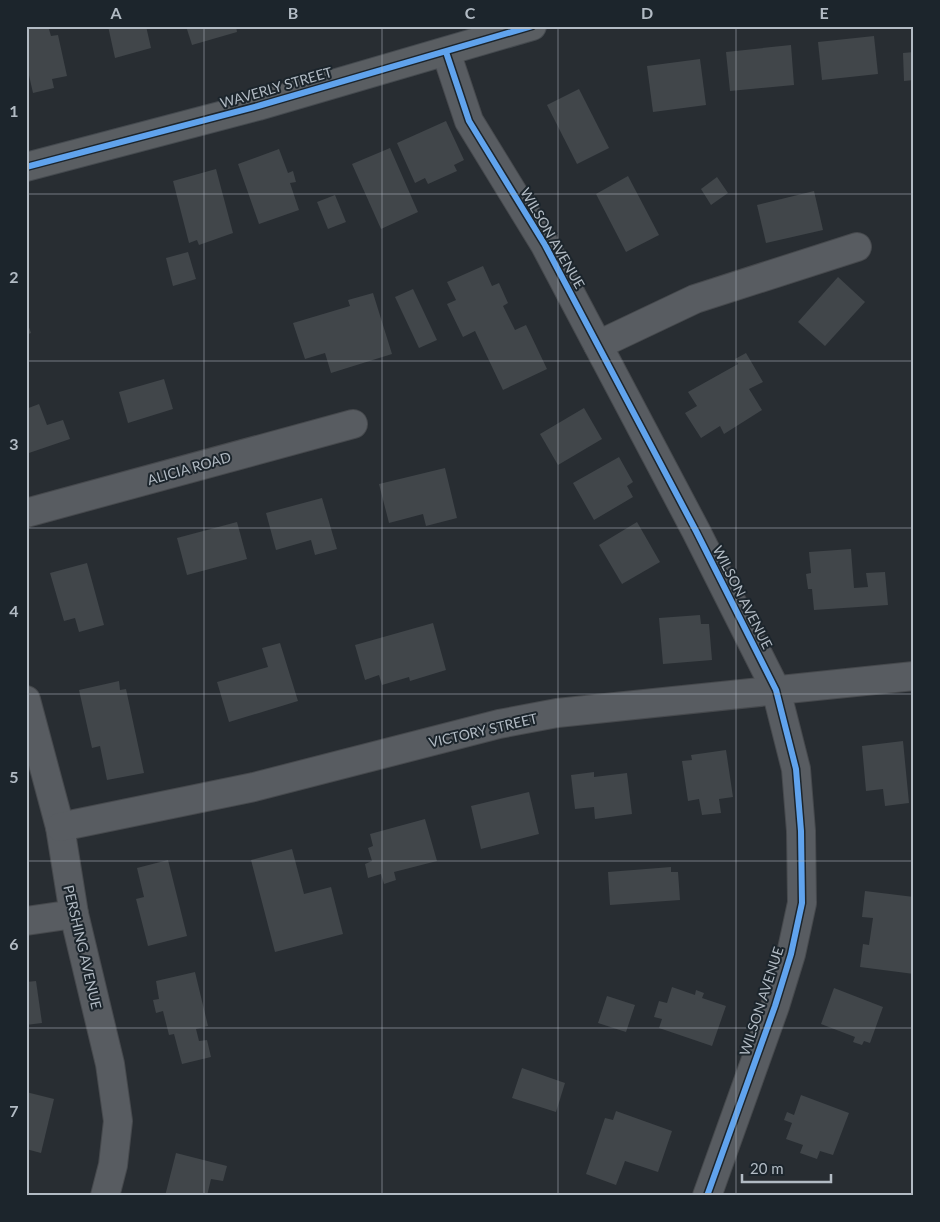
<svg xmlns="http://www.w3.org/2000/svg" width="940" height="1222" font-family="Lato,sans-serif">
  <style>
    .building { fill: #41464a }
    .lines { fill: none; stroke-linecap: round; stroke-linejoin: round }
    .minor-casing { stroke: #46494d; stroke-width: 30 }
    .major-casing { stroke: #454a4f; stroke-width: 30 }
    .minor { stroke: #585c61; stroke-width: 28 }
    .major { stroke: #5a5e62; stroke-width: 28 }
    .cycleway-casing { stroke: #1c252c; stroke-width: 9 }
    .cycleway { stroke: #60a3ed; stroke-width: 6 }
    .grid { fill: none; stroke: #b2bbc4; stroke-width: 1; stroke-opacity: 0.55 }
    .labels { text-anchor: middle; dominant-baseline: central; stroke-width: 4; stroke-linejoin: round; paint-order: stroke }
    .street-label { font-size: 14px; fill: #b2bbc4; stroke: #1c252c }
    .neatline { fill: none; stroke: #b2bbc4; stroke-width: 2 }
    .grid-label { font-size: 16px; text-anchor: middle; font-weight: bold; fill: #b2bbc4 }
  </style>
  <rect width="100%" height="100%" fill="#282d32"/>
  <g class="building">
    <path d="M 26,26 L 48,26 L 51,36 L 58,35 L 67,76 L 52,79 L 54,88 L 33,93 L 26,62 Z"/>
    <path d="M 108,26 L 146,26 L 151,48 L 115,58 Z"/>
    <path d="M 186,26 L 236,26 L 237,32 L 192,45 Z"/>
    <path d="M 874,36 L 878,74 L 822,80 L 818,42 Z"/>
    <path d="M 791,45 L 794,85 L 730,91 L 726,52 Z"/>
    <path d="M 914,52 L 914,80 L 904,81 L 903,53 Z"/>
    <path d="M 700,59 L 706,105 L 653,112 L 647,66 Z"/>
    <path d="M 579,89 L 609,148 L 577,164 L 547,105 Z"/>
    <path d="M 446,121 L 464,160 L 454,165 L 457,171 L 428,184 L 425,178 L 415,183 L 397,143 Z"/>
    <path d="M 390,148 L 418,212 L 381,229 L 352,164 Z"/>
    <path d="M 279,149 L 288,173 L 293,171 L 296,182 L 290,183 L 299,210 L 259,224 L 238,164 Z"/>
    <path d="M 216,169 L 233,233 L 199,245 L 197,240 L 189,243 L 173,181 Z"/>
    <path d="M 628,176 L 659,235 L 626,252 L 596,194 Z"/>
    <path d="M 717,177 L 728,193 L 711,205 L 701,189 Z"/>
    <path d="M 814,191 L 823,230 L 766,243 L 757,205 Z"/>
    <path d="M 335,195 L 346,222 L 328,229 L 317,202 Z"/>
    <path d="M 188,252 L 196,279 L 173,286 L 166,258 Z"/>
    <path d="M 483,266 L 492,286 L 499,283 L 508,303 L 503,306 L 515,330 L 526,325 L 547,369 L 503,390 L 475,331 L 463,337 L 447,304 L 456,300 L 447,282 Z"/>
    <path d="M 838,277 L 865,302 L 825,346 L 798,322 Z"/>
    <path d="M 413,289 L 437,340 L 419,348 L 395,297 Z"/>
    <path d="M 373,293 L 392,354 L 331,373 L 325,353 L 305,359 L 293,323 L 350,306 L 348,300 Z"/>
    <path d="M 26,319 L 31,333 L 26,335 Z"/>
    <path d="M 746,353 L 763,382 L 749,389 L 762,410 L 724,434 L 720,426 L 701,438 L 685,413 L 697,406 L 688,392 L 738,364 L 735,359 Z"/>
    <path d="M 164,379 L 173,409 L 128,423 L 119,392 Z"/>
    <path d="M 39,404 L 47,425 L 63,420 L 70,439 L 26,454 L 26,409 Z"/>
    <path d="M 584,408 L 602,439 L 558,465 L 540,434 Z"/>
    <path d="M 619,457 L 633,482 L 627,486 L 633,497 L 594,520 L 573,483 Z"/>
    <path d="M 445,468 L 457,518 L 426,526 L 423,514 L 389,523 L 379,484 Z"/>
    <path d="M 322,498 L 337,549 L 315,555 L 311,540 L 276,550 L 266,513 Z"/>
    <path d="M 237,522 L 247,559 L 187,575 L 177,538 Z"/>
    <path d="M 637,522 L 660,562 L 622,584 L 599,545 Z"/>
    <path d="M 851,549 L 854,588 L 868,587 L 866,573 L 885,572 L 888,605 L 814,610 L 812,589 L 808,589 L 806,574 L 811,573 L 809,552 Z"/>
    <path d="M 87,563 L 104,625 L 79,632 L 75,618 L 64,621 L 50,573 Z"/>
    <path d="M 700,615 L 701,624 L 709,624 L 712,660 L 663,664 L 659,618 Z"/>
    <path d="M 433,623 L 446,670 L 410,681 L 409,677 L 382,685 L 379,675 L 365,680 L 355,645 Z"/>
    <path d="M 280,643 L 298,701 L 229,722 L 217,682 L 268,667 L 262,648 Z"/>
    <path d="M 119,681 L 120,690 L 126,689 L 144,773 L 107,780 L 100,746 L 92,748 L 79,690 Z"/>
    <path d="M 903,741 L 909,803 L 885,806 L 883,789 L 866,791 L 862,746 Z"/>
    <path d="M 726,750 L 733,797 L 719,799 L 721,813 L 702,815 L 699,799 L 688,801 L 682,761 L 692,760 L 691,755 Z"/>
    <path d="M 594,772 L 594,777 L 627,773 L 632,814 L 595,819 L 594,807 L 575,809 L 571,775 Z"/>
    <path d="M 529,792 L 539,834 L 481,849 L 471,806 Z"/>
    <path d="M 425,819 L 437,861 L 394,872 L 396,880 L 384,884 L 381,874 L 368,878 L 365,864 L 372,861 L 368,848 L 373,846 L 370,834 Z"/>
    <path d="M 292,849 L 304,894 L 331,887 L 343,934 L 275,952 L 251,860 Z"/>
    <path d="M 168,860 L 187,936 L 148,946 L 136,899 L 144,897 L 137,868 Z"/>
    <path d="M 671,867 L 671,872 L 678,872 L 680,900 L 610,905 L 608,872 Z"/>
    <path d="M 865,891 L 914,897 L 914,974 L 860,967 L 863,944 L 869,945 L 873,918 L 862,917 Z"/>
    <path d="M 195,972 L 208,1026 L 196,1029 L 199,1041 L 207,1040 L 211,1057 L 182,1064 L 174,1034 L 169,1035 L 163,1011 L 156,1013 L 153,1000 L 159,999 L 156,981 Z"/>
    <path d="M 36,981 L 42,1023 L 26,1025 L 26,982 Z"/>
    <path d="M 672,987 L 695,995 L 696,990 L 704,993 L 702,998 L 726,1006 L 712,1046 L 659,1028 L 662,1019 L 654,1017 L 659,1001 L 667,1003 Z"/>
    <path d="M 834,988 L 883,1007 L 870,1043 L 864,1041 L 862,1045 L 853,1042 L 855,1037 L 821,1024 Z"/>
    <path d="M 607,996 L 635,1005 L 626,1032 L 598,1023 Z"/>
    <path d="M 522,1068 L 565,1083 L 556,1112 L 512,1098 Z"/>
    <path d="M 26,1092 L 54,1099 L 41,1153 L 26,1149 Z"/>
    <path d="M 801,1095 L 849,1113 L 833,1155 L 820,1151 L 817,1159 L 800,1153 L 803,1145 L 786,1139 L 792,1123 L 784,1120 L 787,1112 L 794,1115 Z"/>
    <path d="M 616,1111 L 672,1131 L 658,1172 L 625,1161 L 616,1185 L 586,1174 L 605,1118 L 613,1120 Z"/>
    <path d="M 176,1153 L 227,1166 L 223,1181 L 211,1179 L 207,1196 L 165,1196 Z"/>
  </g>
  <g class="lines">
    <g class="minor-casing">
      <g id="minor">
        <path d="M 446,52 L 469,121 L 545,245 L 696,531 L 776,690 L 796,769 L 801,831 L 802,903 L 791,954 L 775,1006 L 707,1196"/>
        <path d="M 598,345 L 695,299 L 857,247"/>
        <path d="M 26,513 L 353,424"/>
        <path d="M 26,700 L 60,827 L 74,914 L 110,1064 L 118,1121 L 113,1165 L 105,1196"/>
        <path d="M 60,827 L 254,787 L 499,724 L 557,713 L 914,676"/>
        <path d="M 26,921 L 74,914"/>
      </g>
    </g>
    <g class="major-casing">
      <path id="major" d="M 26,167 L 258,106 L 532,26"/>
    </g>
    <use href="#minor" class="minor"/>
    <use href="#major" class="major"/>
    <g class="cycleway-casing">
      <g id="cycleway">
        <path d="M 446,52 L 469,121 L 545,245 L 696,531 L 776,690 L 796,769 L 801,831 L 802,903 L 791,954 L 775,1006 L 707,1196"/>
        <path d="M 26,167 L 258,106 L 532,26"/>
      </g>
    </g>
    <use href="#cycleway" class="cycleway"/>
  </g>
  <path class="grid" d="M 204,26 L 204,1196M 382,26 L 382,1196M 558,26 L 558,1196M 736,26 L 736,1196M 26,194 L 914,194M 26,361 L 914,361M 26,528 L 914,528M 26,694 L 914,694M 26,861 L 914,861M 26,1028 L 914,1028"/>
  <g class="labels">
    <g class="street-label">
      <text transform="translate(276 87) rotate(-16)">WAVERLY STREET</text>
      <text transform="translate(553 238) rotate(60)">WILSON AVENUE</text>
      <text transform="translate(189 468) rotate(-16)">ALICIA ROAD</text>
      <text transform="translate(743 597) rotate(63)">WILSON AVENUE</text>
      <text transform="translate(483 730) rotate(-13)">VICTORY STREET</text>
      <text transform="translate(83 947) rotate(77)">PERSHING AVENUE</text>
      <text transform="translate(761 1001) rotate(-72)">WILSON AVENUE</text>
    </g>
  </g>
  <rect width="940" height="1222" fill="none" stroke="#1c252c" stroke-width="55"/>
  <path d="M742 1174v8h89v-8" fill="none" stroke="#b2bbc4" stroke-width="2.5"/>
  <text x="750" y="1174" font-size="15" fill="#b2bbc4" stroke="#1c252c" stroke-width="4" paint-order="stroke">20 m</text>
  <rect x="28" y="28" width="884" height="1166" class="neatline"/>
  <g class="grid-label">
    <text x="116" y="19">A</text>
    <text x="293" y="19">B</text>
    <text x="470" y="19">C</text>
    <text x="647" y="19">D</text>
    <text x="824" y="19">E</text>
    <text x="14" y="117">1</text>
    <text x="14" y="283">2</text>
    <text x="14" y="450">3</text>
    <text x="14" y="617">4</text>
    <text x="14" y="783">5</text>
    <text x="14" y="950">6</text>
    <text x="14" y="1117">7</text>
  </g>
</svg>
